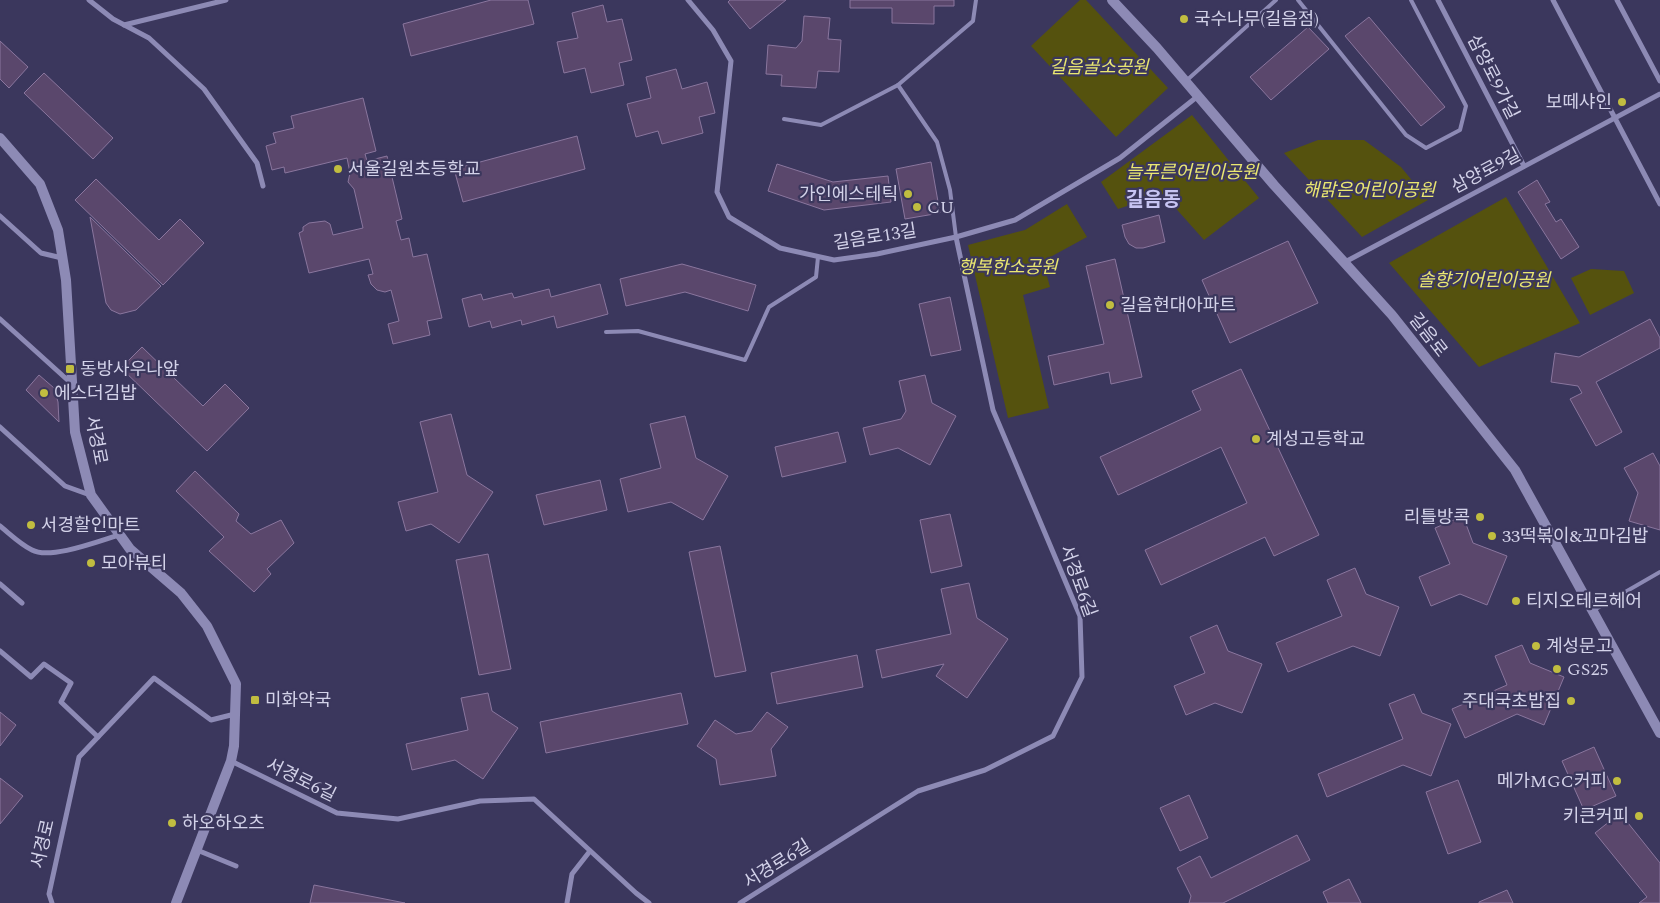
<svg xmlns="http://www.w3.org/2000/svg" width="1660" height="903" font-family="Spectral,'Noto Sans KR',serif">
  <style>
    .green { fill: #55520e }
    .building { fill: #5a476c; stroke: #8a769e }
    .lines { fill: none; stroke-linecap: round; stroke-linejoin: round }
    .lane { stroke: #8d8ab5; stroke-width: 4 }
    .street { stroke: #8d8ab5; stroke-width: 5 }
    .secondary { stroke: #8d8ab5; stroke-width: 10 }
    .poi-dot { fill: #c1bd40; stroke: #3b375d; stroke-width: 2 }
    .labels { text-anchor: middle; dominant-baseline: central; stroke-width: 4.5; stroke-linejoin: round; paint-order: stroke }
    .poi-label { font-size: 18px; fill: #d3d2e9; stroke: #3b375d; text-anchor: start }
    .park-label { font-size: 18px; font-style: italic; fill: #eae771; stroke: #3b375d }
    .street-label { font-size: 18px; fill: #d3d2e9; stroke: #3b375d }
    .quarter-label { font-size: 20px; font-weight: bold; fill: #c7c4f3; stroke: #3b375d }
  </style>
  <rect width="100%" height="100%" fill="#3b375d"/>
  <g class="green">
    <path d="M 1080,0 L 1086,0 L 1168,88 L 1116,137 L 1031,46 Z"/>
    <path d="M 1192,115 L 1259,198 L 1204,240 L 1163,194 L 1118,209 L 1101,182 Z"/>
    <path d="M 1318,140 L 1364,140 L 1401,167 L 1428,200 L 1362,237 L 1284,153 Z"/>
    <path d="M 1506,197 L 1580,323 L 1479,367 L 1389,263 Z"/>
    <path d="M 1067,204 L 1087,237 L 1043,261 L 1050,287 L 1023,295 L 1049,408 L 1008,418 L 968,245 L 1025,230 Z"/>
    <path d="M 1591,269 L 1624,271 L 1634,293 L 1590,315 L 1571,278 Z"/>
  </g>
  <g class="building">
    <path d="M 491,0 L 528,0 L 534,24 L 411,56 L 403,24 Z"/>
    <path d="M 730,0 L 786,0 L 750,29 L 728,2 Z"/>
    <path d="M 850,0 L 954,0 L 954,6 L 934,6 L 934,24 L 892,23 L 892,8 L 850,8 Z"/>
    <path d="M 603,5 L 607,22 L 622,19 L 632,60 L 619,63 L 624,85 L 591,93 L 585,68 L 564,73 L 557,42 L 578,38 L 572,13 Z"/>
    <path d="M 804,16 L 830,18 L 828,39 L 841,40 L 839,72 L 818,71 L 816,88 L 781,86 L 782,75 L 766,74 L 768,45 L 796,48 L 802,41 Z"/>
    <path d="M 1369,17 L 1445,107 L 1421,126 L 1345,36 Z"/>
    <path d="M 1308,27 L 1329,49 L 1271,100 L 1250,77 Z"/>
    <path d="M 0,41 L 28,67 L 9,88 L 0,79 Z"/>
    <path d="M 676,69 L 682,89 L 707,82 L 715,113 L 699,117 L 703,133 L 662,144 L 658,131 L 636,137 L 627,104 L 651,98 L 646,77 Z"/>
    <path d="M 44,73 L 113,138 L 93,159 L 24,93 Z"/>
    <path d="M 363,98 L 376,151 L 365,154 L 367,161 L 387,156 L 402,219 L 396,221 L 401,240 L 409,238 L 413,257 L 427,254 L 442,318 L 427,321 L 430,335 L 393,344 L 388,324 L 399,321 L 391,290 L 385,292 L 377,290 L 371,284 L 368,275 L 373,274 L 369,259 L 309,273 L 299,233 L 303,231 L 303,227 L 309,223 L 325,221 L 330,224 L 333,235 L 363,228 L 354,189 L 348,182 L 350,173 L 347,158 L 285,173 L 284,167 L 272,170 L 266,146 L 276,143 L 273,133 L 294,128 L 291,116 Z"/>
    <path d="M 577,136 L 585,169 L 463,202 L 454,169 Z"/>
    <path d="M 931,162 L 940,213 L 905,219 L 896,169 Z"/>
    <path d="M 777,164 L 833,182 L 888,176 L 891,202 L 824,210 L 768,191 Z"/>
    <path d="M 96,179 L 159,240 L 180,219 L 204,243 L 163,285 L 75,200 Z"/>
    <path d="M 1537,180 L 1550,202 L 1545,204 L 1556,222 L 1561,219 L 1579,247 L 1561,259 L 1518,192 Z"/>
    <path d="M 1159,215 L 1165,242 L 1143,248 L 1136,248 L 1129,244 L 1125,237 L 1122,225 Z"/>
    <path d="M 90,217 L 161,286 L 136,310 L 120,314 L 111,310 L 106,303 Z"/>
    <path d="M 1288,241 L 1318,303 L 1230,343 L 1202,280 Z"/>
    <path d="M 1115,259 L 1142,377 L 1111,384 L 1109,372 L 1054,385 L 1048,356 L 1104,344 L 1086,266 Z"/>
    <path d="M 682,264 L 756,285 L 748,311 L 685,292 L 626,306 L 620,279 Z"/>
    <path d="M 600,284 L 608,314 L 557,328 L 554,316 L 522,325 L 521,320 L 492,328 L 490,321 L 469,327 L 462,299 L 481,294 L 483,300 L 512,293 L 514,298 L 549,289 L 551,297 Z"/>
    <path d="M 950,297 L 961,350 L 931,356 L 919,304 Z"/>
    <path d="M 1650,319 L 1660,338 L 1660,348 L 1596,382 L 1622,432 L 1596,446 L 1570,399 L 1582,393 L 1578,386 L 1551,382 L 1555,353 L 1579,357 Z"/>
    <path d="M 142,347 L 203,406 L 225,384 L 249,408 L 207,451 L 121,368 Z"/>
    <path d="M 1241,369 L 1319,535 L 1274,556 L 1265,537 L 1161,585 L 1145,550 L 1247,503 L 1221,447 L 1118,495 L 1100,457 L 1201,410 L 1192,391 Z"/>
    <path d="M 39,375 L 54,388 L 58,402 L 59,422 L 26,390 Z"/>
    <path d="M 925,375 L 932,403 L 956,416 L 930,465 L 898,448 L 870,455 L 863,428 L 901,419 L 906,411 L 899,381 Z"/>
    <path d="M 451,414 L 467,475 L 493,492 L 459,543 L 431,524 L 406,531 L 398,502 L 438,492 L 420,422 Z"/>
    <path d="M 685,416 L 696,458 L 728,476 L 703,520 L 671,502 L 628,512 L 620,479 L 661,468 L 650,424 Z"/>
    <path d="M 838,432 L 846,462 L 782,477 L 775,447 Z"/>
    <path d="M 1653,453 L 1660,466 L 1660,530 L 1629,521 L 1638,493 L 1624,468 Z"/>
    <path d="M 195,471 L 239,514 L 236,521 L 251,534 L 281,520 L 294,543 L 267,569 L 271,574 L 254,592 L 209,551 L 224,537 L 176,491 Z"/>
    <path d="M 600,480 L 607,510 L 544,525 L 536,495 Z"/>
    <path d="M 950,514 L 962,566 L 931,573 L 920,520 Z"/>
    <path d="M 1463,516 L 1473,543 L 1507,556 L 1487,605 L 1460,594 L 1431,606 L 1419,577 L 1450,564 L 1435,528 Z"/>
    <path d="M 720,546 L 746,671 L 715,677 L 689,552 Z"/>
    <path d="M 488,554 L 511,669 L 479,675 L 456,560 Z"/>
    <path d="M 1355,568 L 1366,594 L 1399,607 L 1380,656 L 1353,646 L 1288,672 L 1276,643 L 1342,616 L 1327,580 Z"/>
    <path d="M 969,583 L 977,618 L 1008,639 L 967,698 L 936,676 L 944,664 L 882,678 L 876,650 L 951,634 L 941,589 Z"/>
    <path d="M 1217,625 L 1228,651 L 1262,664 L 1242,713 L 1215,703 L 1186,715 L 1174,686 L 1205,673 L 1190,637 Z"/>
    <path d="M 1522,645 L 1530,663 L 1564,677 L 1544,725 L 1517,714 L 1465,738 L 1452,709 L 1507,685 L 1495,656 Z"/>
    <path d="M 857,655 L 863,687 L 777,704 L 771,673 Z"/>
    <path d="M 488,693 L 492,711 L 518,728 L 483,779 L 455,760 L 412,770 L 406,744 L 468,730 L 461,698 Z"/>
    <path d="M 681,693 L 688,724 L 546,753 L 540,722 Z"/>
    <path d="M 1414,694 L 1422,713 L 1451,724 L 1431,776 L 1403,765 L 1327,797 L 1318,774 L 1403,739 L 1389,704 Z"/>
    <path d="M 0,712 L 16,725 L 0,746 Z"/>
    <path d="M 767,712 L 788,727 L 771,749 L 776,776 L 720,785 L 716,759 L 697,746 L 715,720 L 736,734 L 752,731 Z"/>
    <path d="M 1594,747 L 1616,796 L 1584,810 L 1562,761 Z"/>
    <path d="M 0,778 L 23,796 L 0,824 Z"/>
    <path d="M 1458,780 L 1481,842 L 1448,854 L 1426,792 Z"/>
    <path d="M 1189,795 L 1208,838 L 1180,851 L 1160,808 Z"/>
    <path d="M 1620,813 L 1660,863 L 1660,903 L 1639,903 L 1647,897 L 1595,833 Z"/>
    <path d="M 1297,835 L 1310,860 L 1223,903 L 1189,903 L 1191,896 L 1177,868 L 1200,856 L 1211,878 Z"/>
    <path d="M 1349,879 L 1361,903 L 1328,903 L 1323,892 Z"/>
    <path d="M 314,885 L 405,903 L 310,903 Z"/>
    <path d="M 1507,890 L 1513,903 L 1479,903 L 1479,902 Z"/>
  </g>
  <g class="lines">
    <g class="lane">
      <path d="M 1298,0 L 1406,135 L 1426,148 L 1460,130 L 1466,106 L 1411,0"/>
      <path d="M 1186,81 L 1276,0"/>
      <path d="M 898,85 L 937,142 L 950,190 L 956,237"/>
      <path d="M 784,119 L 821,125 L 898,85 L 973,21 L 976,0"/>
      <path d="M 606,332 L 638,331 L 745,360 L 769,307 L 816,277 L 818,257"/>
      <path d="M 1594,610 L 1660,572"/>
    </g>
    <g class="street">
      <path d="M 89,0 L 113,19 L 149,38 L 204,89 L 257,163 L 263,186"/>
      <path d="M 688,0 L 713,30 L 731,61 L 717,192 L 729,217 L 780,248 L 834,260 L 877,254 L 956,237 L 1015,220 L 1120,158 L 1198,96"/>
      <path d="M 1438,0 L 1524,166"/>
      <path d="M 1553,0 L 1660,204"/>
      <path d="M 1617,0 L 1660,81"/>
      <path d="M 124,25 L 226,0"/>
      <path d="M 0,216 L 41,253 L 62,258"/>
      <path d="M 1345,262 L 1660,94"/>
      <path d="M 0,319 L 72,384"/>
      <path d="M 0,427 L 65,486 L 90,495"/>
      <path d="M 0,526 C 10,534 20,544 32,550 C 50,560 99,541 119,535"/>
      <path d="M 0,584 L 22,603"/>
      <path d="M 0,651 L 31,677 L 44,664 L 71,683 L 61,702 L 98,737"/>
      <path d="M 231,761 L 337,813 L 398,819 L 480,801 L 534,799 L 636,893 L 649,903"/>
      <path d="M 197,850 L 236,866"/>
      <path d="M 52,903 L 49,894 L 79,757 L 154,678 L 211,720 L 235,714"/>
      <path d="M 567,903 L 572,874 L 590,851"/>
      <path d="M 740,903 L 918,791 L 985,770 L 1053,736 L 1082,677 L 1080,616 L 993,410 L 956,237"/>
    </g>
    <g class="secondary">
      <path d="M 1112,0 L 1157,48 L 1274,185 L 1392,315 L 1515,470 L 1660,733"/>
      <path d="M 0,138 L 40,184 L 58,230 L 66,280 L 75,432 L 91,495 L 130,549 L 181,593 L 207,626 L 236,684 L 234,746 L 231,761 L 176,903"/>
    </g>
  </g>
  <g class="poi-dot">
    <circle cx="1184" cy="19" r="5"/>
    <circle cx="1622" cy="102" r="5"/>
    <circle cx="338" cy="169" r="5"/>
    <circle cx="908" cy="194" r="5"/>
    <circle cx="917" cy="207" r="5"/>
    <circle cx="1110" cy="305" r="5"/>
    <rect x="65" y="364" width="10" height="10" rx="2.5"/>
    <circle cx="44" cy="393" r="5"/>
    <circle cx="1256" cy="439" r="5"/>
    <circle cx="1480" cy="517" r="5"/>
    <circle cx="31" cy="525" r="5"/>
    <circle cx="1492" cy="536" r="5"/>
    <circle cx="91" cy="563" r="5"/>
    <circle cx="1516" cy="601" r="5"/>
    <circle cx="1536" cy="646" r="5"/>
    <circle cx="1557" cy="669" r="5"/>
    <rect x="250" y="695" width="10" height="10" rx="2.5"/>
    <circle cx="1571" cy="701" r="5"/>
    <circle cx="1617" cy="781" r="5"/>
    <circle cx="1639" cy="816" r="5"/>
    <circle cx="172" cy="823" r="5"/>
  </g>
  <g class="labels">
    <g class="poi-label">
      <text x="1194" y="19">국수나무(길음점)</text>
      <text x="1612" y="102" text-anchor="end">보떼샤인</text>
      <text x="348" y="169">서울길원초등학교</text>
      <text x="898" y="194" text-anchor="end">가인에스테틱</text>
      <text x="927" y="207">CU</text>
      <text x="1120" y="305">길음현대아파트</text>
      <text x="80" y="369">동방사우나앞</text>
      <text x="54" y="393">에스더김밥</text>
      <text x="1266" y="439">계성고등학교</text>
      <text x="1470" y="517" text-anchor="end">리틀방콕</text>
      <text x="41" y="525">서경할인마트</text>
      <text x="1502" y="536">33떡볶이&amp;꼬마김밥</text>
      <text x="101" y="563">모아뷰티</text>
      <text x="1526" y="601">티지오테르헤어</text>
      <text x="1546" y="646">계성문고</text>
      <text x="1567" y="669">GS25</text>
      <text x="265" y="700">미화약국</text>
      <text x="1561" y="701" text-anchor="end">주대국초밥집</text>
      <text x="1607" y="781" text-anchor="end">메가MGC커피</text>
      <text x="1629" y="816" text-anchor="end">키큰커피</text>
      <text x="182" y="823">하오하오츠</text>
    </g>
    <g class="park-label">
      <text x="1099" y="67">길음골소공원</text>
      <text x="1192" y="172">늘푸른어린이공원</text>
      <text x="1369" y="190">해맑은어린이공원</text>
      <text x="1008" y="267">행복한소공원</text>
      <text x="1484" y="280">솔향기어린이공원</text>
    </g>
    <g class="street-label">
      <text transform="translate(1493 77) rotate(63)">삼양로9가길</text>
      <text transform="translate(1486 171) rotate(-28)">삼양로9길</text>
      <text transform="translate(875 237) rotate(-9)">길음로13길</text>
      <text transform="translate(1428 335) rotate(52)">길음로</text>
      <text transform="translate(96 440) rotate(79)">서경로</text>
      <text transform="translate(1078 581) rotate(70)">서경로6길</text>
      <text transform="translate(301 780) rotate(26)">서경로6길</text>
      <text transform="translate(43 844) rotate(-77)">서경로</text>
      <text transform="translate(777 864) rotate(-32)">서경로6길</text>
    </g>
    <g class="quarter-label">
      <text x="1153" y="200">길음동</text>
    </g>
  </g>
</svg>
